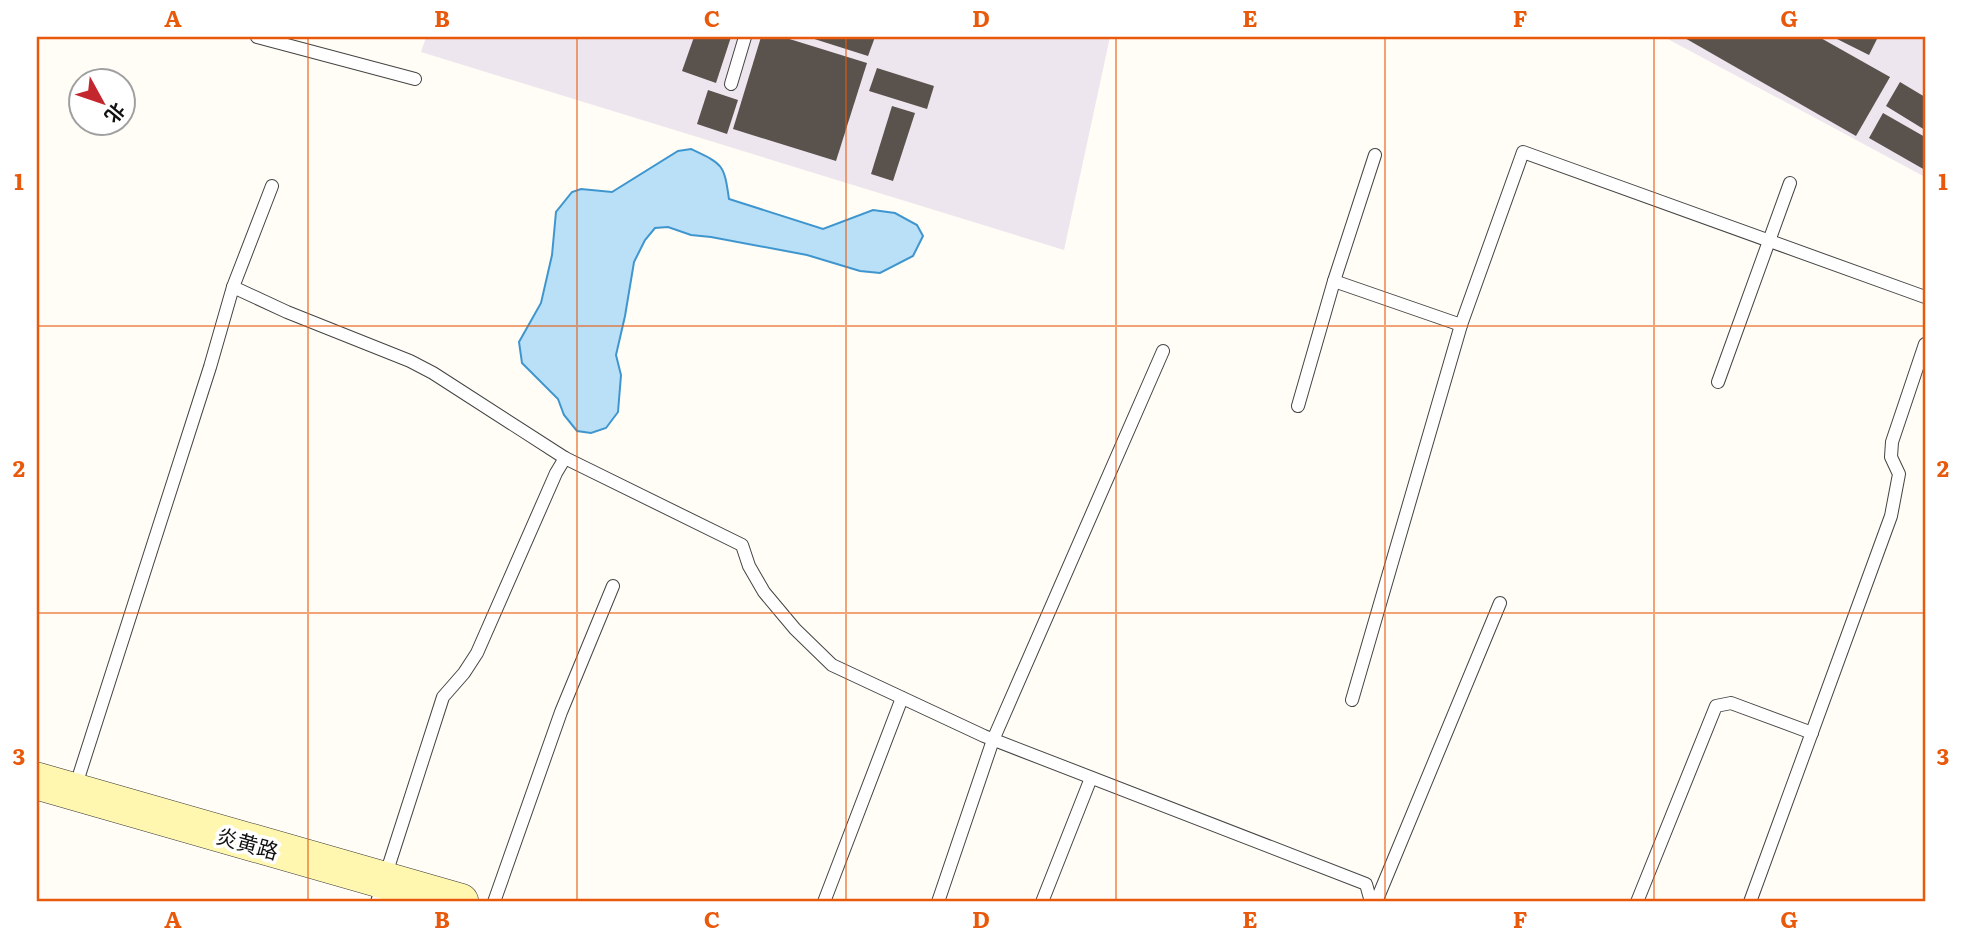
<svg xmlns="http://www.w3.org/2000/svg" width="1962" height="939" font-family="Literata,'Noto Sans SC',serif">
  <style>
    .industrial { fill: #eee6ef }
    .water { fill: #b9e0f7; stroke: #3f96cf; stroke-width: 2 }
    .building { fill: #5a524d }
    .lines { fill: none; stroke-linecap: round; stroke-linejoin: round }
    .lane-casing { stroke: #444; stroke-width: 14 }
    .secondary-casing { stroke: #333; stroke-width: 38 }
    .lane { stroke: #fff; stroke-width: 12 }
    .secondary { stroke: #fff6b0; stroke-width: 37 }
    .grid { fill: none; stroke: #e8590c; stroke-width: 2; stroke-opacity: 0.55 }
    .labels { text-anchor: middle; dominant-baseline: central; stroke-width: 7; stroke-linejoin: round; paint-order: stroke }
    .street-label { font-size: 21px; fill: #111; stroke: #fff }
    .neatline { fill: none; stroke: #e8590c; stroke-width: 2.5 }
    .grid-label { font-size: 23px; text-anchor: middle; font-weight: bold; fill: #e8590c }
  </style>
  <rect width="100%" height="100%" fill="#fffdf5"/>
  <g class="industrial">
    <path d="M 426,37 L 1110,37 L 1064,250 L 421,52 Z"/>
    <path d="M 1664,37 L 1925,37 L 1925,177 L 1858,141 Z"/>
  </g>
  <path class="water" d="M 691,149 C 723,164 724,164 729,199 L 823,229 L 873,210 L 895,213 L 917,225 L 923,236 L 913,256 L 880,273 L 860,271 L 807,255 L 711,237 L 691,235 L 668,227 L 655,228 L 645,240 L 634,262 L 625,316 L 616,355 L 621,375 L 618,412 L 606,428 L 591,433 L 577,431 L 564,415 L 558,399 L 522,363 L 519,342 L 541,303 L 552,255 L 556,212 L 572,192 L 581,189 L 612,192 L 678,151 Z"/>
  <g class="building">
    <path d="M 694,37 L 731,37 L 716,83 L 682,71 Z"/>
    <path d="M 761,37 L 783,37 L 867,63 L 836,161 L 733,129 Z"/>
    <path d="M 808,37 L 875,37 L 868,56 Z"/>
    <path d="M 1683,37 L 1819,37 L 1890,77 L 1856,136 Z"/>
    <path d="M 1833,37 L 1878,37 L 1869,55 Z"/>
    <path d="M 877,68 L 934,86 L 927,109 L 869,91 Z"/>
    <path d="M 1900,82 L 1925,97 L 1925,130 L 1886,106 Z"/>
    <path d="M 708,90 L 738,100 L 727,134 L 697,124 Z"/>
    <path d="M 892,106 L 915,113 L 893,181 L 871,174 Z"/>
    <path d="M 1883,113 L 1925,137 L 1925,170 L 1869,138 Z"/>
  </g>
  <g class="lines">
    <g class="lane-casing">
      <g id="lane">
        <path d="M 257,37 L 415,79"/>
        <path d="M 731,84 L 745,37"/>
        <path d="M 1334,281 L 1461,325"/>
        <path d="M 233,287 L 287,312 L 410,361 L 433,373 L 565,458 L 742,545 L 749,566 L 764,592 L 795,629 L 832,665 L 984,736 L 1366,884 L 1371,902"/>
        <path d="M 1718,382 L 1790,183"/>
        <path d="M 1298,406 L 1334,281 L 1375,155"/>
        <path d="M 1352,700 L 1461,325 L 1523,152 L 1925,297"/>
        <path d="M 75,788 L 210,367 L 233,287 L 272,186"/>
        <path d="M 377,902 L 443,697 L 464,673 L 477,653 L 556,473 L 565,458"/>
        <path d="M 494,902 L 561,712 L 613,586"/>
        <path d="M 824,902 L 902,698"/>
        <path d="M 938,902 L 993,740 L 1163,351"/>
        <path d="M 1042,902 L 1091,778"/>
        <path d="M 1376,902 L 1500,603"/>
        <path d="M 1637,902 L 1716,706 L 1731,703 L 1812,733"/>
        <path d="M 1750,902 L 1891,516 L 1899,474 L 1891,457 L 1892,442 L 1925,344"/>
      </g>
    </g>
    <g class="secondary-casing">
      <path id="secondary" d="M 37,781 L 460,902"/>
    </g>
    <use href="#lane" class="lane"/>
    <use href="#secondary" class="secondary"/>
  </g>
  <path class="grid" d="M 308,37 L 308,902M 577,37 L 577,902M 846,37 L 846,902M 1116,37 L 1116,902M 1385,37 L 1385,902M 1654,37 L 1654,902M 37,326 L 1925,326M 37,613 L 1925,613"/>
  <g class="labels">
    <g class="street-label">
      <text transform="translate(248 842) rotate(16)">炎黄路</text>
    </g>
  </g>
  <rect width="1962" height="939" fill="none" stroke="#ffffff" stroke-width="77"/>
  <g transform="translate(102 102) rotate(130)"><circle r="33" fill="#ffffff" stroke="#a0a0a0" stroke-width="2"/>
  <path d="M0-5L12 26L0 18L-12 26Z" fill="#c4262e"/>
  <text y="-10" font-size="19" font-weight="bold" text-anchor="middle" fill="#111111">北</text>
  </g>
  <rect x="38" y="38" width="1886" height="862" class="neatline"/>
  <g class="grid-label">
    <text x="173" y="27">A</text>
    <text x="442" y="27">B</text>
    <text x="712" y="27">C</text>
    <text x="981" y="27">D</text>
    <text x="1250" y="27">E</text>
    <text x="1520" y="27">F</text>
    <text x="1789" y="27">G</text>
    <text x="19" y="190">1</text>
    <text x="1943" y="190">1</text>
    <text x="19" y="477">2</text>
    <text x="1943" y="477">2</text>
    <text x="19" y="765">3</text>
    <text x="1943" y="765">3</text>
    <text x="173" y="928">A</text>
    <text x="442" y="928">B</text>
    <text x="712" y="928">C</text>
    <text x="981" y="928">D</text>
    <text x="1250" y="928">E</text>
    <text x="1520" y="928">F</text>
    <text x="1789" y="928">G</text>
  </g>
</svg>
